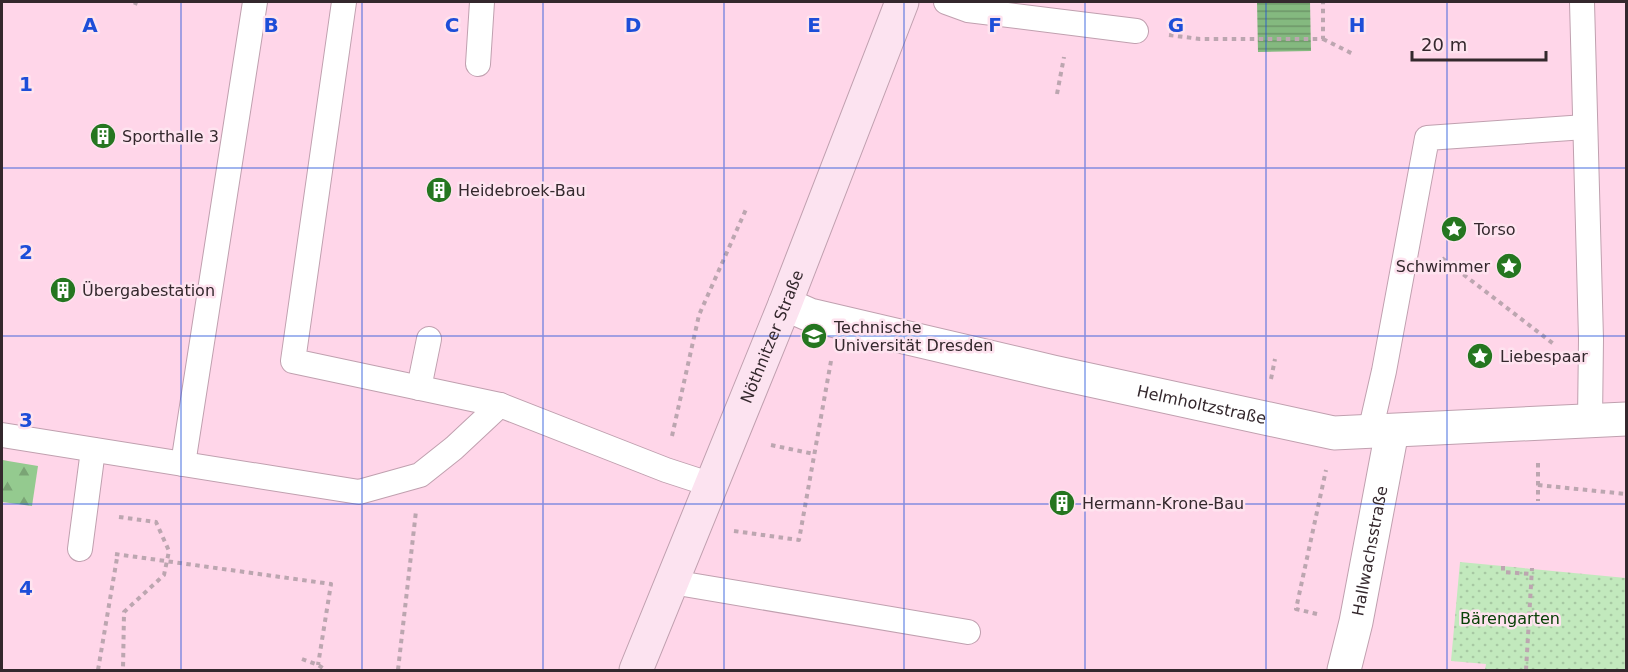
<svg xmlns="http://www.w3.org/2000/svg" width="1628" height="672" font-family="'DejaVu Sans',sans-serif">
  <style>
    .built { fill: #ffd6e9 }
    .forest { fill: url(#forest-firs) }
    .park { fill: url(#park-dots) }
    .water { fill: url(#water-rules) }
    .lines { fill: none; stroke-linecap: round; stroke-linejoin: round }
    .lane-casing { stroke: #c0a0af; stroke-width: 26 }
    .street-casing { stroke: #c0a0af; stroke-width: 35 }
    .secondary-casing { stroke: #c0a0af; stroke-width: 35 }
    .path { stroke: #bca6b0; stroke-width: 4; stroke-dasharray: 4.5 4.5; stroke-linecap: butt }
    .lane { stroke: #fff; stroke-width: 24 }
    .street { stroke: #fff; stroke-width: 33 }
    .secondary { stroke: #fce3f0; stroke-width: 33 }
    .grid { fill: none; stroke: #1d4ed8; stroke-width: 1.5; stroke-opacity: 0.55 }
    .labels { text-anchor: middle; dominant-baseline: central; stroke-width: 5; stroke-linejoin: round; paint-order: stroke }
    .poi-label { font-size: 16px; fill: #34282d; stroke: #fee3ef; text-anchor: start }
    .street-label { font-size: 16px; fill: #34282d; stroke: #fee3ef }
    .park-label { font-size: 16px; fill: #094106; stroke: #fee3ef }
    .grid-label { font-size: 20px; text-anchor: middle; font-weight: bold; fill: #1d4ed8; stroke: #fee3ef; stroke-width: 5; stroke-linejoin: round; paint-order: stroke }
  </style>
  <defs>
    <pattern id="forest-firs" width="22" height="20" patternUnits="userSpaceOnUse" patternTransform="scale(1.5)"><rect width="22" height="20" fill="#94ca8f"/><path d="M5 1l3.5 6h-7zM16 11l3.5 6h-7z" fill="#7aa475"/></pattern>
    <pattern id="park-dots" width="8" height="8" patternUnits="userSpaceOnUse" patternTransform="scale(1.5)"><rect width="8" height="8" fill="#c2e9bd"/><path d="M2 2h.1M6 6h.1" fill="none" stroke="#a7c8a3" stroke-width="1.8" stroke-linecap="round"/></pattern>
    <pattern id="water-rules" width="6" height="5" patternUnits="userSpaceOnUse" patternTransform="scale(1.5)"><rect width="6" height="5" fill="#84b97f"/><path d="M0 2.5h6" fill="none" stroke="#6d9668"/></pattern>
  </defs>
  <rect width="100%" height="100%" fill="#fee3ef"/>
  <rect class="built" x="2" y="2" width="1624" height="668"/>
  <path class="forest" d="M 2,460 L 38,466 L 32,506 L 2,502 Z"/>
  <path class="park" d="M 1460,562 L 1626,578 L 1626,670 L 1485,670 L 1486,664 L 1451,661 Z"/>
  <path class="water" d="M 1257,2 L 1310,2 L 1311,51 L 1258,52 Z"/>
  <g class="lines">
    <g class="lane-casing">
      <g id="lane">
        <path d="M 344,2 L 293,361 L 500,405 L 666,470 L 712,485"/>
        <path d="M 946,2 L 968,10 L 1136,31"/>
        <path d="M 1582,2 L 1591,339 L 1590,420"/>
        <path d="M 478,64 L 482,2"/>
        <path d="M 419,388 L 429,339"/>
        <path d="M 1370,432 L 1384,371 L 1427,138 L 1585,127"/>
        <path d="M 2,435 L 359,492 L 420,475 L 454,448 L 500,405"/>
        <path d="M 183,464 L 255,2"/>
        <path d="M 80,549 L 93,450"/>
        <path d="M 672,582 L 968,632"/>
      </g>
    </g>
    <g class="street-casing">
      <g id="street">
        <path id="s1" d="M 785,304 L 810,315 L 1053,372 L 1334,433 L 1626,419"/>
        <path id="s2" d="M 1344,670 L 1356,622 L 1392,431"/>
      </g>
    </g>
    <g class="secondary-casing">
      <g id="secondary">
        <path id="s3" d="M 636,670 L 785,304 L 902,2"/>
      </g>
    </g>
    <g class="path">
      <path d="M 135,5 L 136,2"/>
      <path d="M 1169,35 L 1200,39 L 1323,39 L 1323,2"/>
      <path d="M 1323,39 L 1355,55"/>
      <path d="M 1057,94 L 1064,57"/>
      <path d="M 1442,258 L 1555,345"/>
      <path d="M 1271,379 L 1275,359"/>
      <path d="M 672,436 L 699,315 L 747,207"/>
      <path d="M 771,445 L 814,454"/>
      <path d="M 1538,463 L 1538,501"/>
      <path d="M 1538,485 L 1626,494"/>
      <path d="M 119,517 L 156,522 L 169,551 L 164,575 L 124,612 L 123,670"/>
      <path d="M 734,531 L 799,540 L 831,361"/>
      <path d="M 115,554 L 331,584 L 318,665"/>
      <path d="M 1503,566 L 1503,572 L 1531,574"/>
      <path d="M 1317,614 L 1296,609 L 1326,470"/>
      <path d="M 302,659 L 318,665 L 326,670"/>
      <path d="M 98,670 L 117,558"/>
      <path d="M 398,670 L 416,511"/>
      <path d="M 1526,670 L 1532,568"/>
    </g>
    <use href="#lane" class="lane"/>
    <use href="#street" class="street"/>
    <use href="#secondary" class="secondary"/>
  </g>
  <path class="grid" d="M 181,2 L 181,670M 362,2 L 362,670M 543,2 L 543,670M 724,2 L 724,670M 904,2 L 904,670M 1085,2 L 1085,670M 1266,2 L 1266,670M 1447,2 L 1447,670M 2,168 L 1626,168M 2,336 L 1626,336M 2,504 L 1626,504"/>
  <defs>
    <g id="building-disc" transform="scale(1.35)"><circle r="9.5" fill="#257620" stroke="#fee3ef"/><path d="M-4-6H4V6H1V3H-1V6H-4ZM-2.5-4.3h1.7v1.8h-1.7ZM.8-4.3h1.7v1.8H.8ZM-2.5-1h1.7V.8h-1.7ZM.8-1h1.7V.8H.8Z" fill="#fff"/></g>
    <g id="sight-disc" transform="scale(1.35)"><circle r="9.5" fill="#257620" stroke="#fee3ef"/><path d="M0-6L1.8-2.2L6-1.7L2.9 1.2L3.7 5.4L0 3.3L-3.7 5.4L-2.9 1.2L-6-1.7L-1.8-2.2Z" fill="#fff"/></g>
    <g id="university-disc" transform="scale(1.35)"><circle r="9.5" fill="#257620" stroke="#fee3ef"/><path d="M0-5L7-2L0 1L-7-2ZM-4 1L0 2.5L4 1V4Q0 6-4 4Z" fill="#fff"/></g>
  </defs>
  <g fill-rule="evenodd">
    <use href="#building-disc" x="103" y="136"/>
    <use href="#building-disc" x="439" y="190"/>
    <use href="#sight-disc" x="1454" y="229"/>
    <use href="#sight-disc" x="1509" y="266"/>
    <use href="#building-disc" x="63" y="290"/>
    <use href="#university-disc" x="814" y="336"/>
    <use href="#sight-disc" x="1480" y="356"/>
    <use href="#building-disc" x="1062" y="503"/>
  </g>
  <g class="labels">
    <g class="poi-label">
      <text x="122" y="136">Sporthalle 3</text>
      <text x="458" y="190">Heidebroek-Bau</text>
      <text x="1474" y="229">Torso</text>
      <text x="1490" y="266" text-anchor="end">Schwimmer</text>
      <text x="82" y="290">Übergabestation</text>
      <text x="834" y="327">Technische<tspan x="834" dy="18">Universität Dresden</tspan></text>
      <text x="1500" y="356">Liebespaar</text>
      <text x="1082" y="503">Hermann-Krone-Bau</text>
    </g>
    <g class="street-label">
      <text stroke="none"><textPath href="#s3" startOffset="360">Nöthnitzer Straße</textPath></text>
      <text stroke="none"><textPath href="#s1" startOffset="429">Helmholtzstraße</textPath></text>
      <text stroke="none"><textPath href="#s2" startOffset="122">Hallwachsstraße</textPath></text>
    </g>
    <g class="park-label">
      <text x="1510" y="618">Bärengarten</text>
    </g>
  </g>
  <g class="grid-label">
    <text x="90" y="32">A</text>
    <text x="271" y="32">B</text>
    <text x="452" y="32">C</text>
    <text x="633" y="32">D</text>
    <text x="814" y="32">E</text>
    <text x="995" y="32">F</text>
    <text x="1176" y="32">G</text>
    <text x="1357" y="32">H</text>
    <text x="26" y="91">1</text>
    <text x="26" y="259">2</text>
    <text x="26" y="427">3</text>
    <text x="26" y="595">4</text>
  </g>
  <rect width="1628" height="672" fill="none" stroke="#34282d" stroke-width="6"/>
  <path d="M1412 51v9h134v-9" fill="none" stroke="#34282d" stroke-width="3"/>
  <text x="1421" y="51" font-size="18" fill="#34282d" stroke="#fee3ef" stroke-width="4.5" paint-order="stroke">20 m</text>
</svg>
